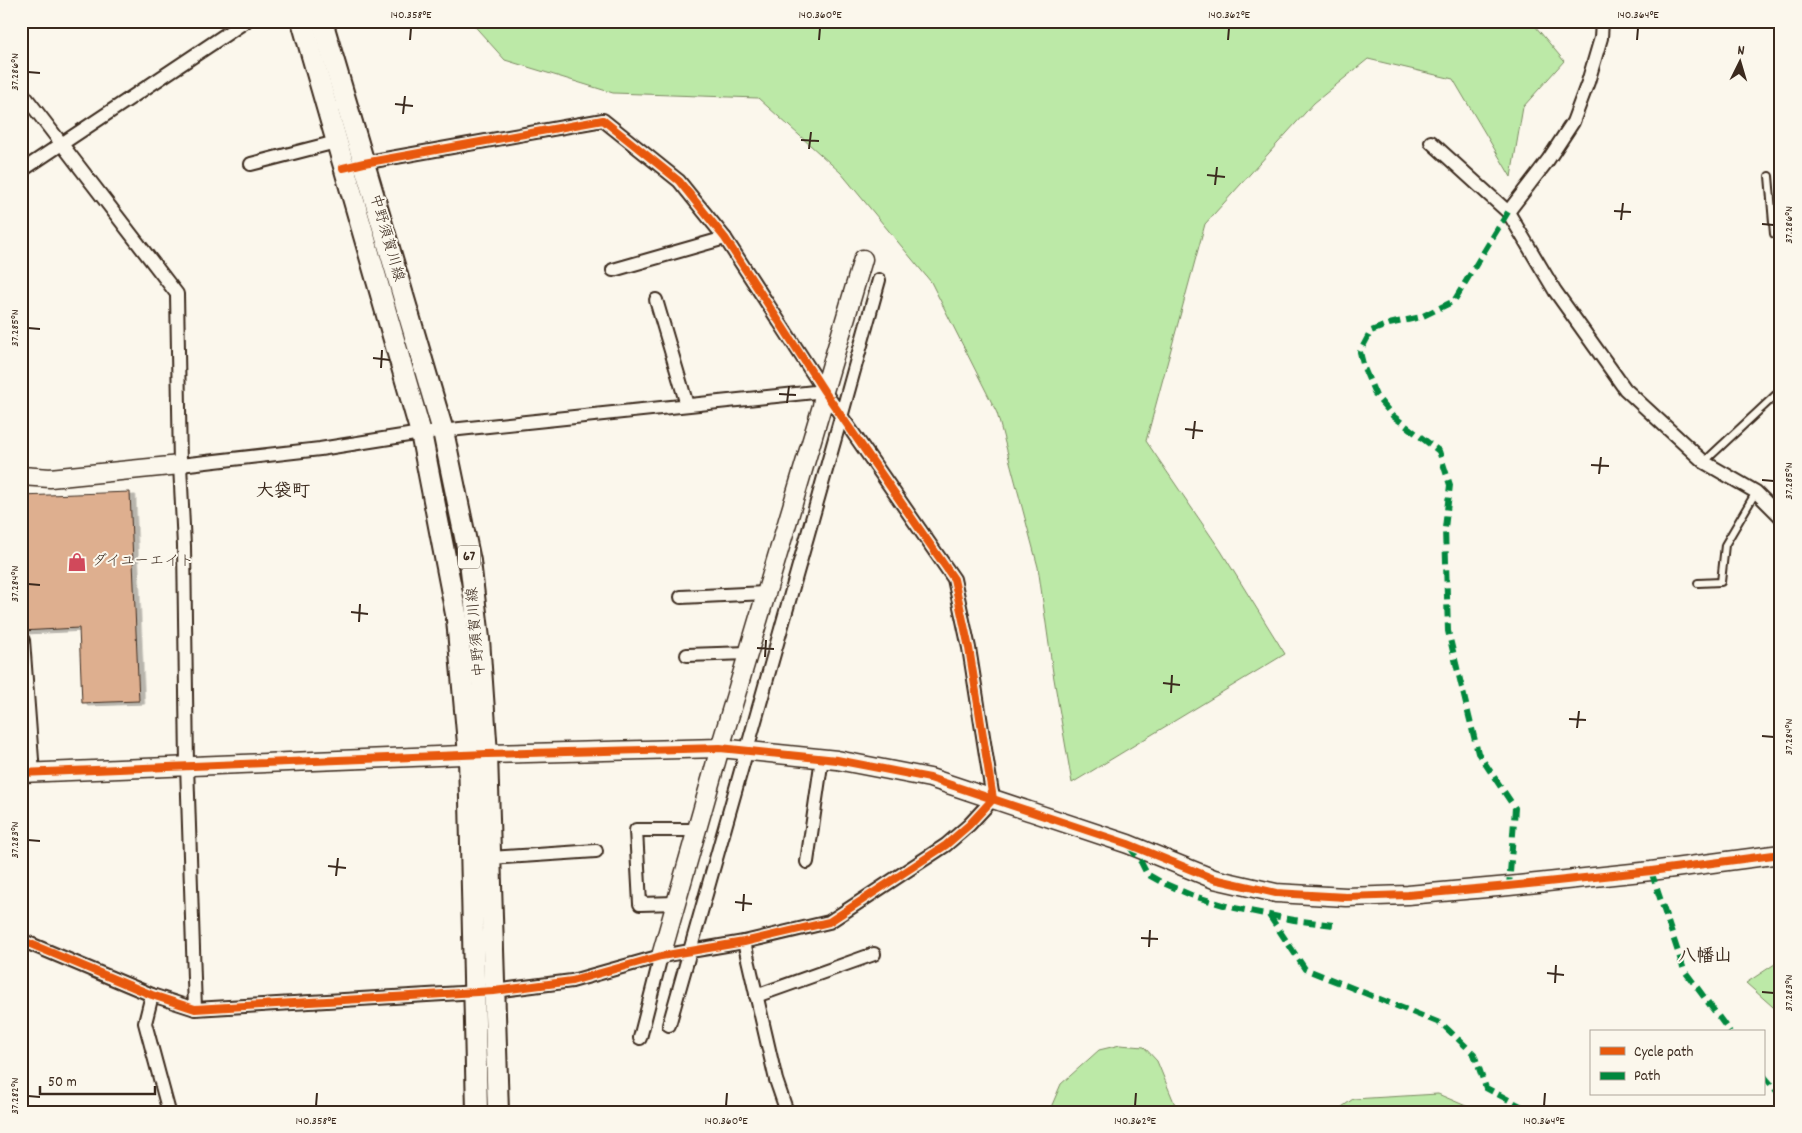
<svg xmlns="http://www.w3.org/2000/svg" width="1802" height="1133" font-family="Dekko,'Klee One',sans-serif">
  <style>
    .green { fill: #bce9a7; stroke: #7c8a62 }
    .building { fill: #deaf8f; stroke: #3b2a1e; filter: url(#shadow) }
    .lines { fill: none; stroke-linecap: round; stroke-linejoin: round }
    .lane-casing { stroke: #3b2a1e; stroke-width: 10 }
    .street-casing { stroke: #3b2a1e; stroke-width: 16 }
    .secondary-casing { stroke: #3b2a1e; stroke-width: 21 }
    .primary-casing { stroke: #3b2a1e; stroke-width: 24 }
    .lane { stroke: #fbf7ec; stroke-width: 6 }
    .street { stroke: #fbf7ec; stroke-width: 12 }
    .secondary { stroke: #fbf7ec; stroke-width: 18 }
    .primary { stroke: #fbf7ec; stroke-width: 20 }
    .quiet { stroke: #00873e; stroke-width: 6; stroke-dasharray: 12 6; stroke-linecap: butt }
    .cycleway-casing { stroke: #fbf7ec; stroke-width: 11 }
    .cycleway { stroke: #e8590c; stroke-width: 8 }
    .ticks { fill: none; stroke: #3b2a1e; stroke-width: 2 }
    .labels { text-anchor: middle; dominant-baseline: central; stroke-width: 4; stroke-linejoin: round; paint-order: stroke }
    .shield { fill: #fbf7ec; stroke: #75685c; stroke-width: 1 }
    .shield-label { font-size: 14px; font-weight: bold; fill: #3b2a1e }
    .street-label { font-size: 15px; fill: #3b2a1e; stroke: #fbf7ec }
    .poi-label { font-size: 15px; fill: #3b2a1e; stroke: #fbf7ec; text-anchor: start }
    .quarter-label { font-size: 18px; font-weight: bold; fill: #3b2a1e; stroke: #fbf7ec }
    .neatline { fill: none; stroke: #3b2a1e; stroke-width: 2 }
    .ticks-label { font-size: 12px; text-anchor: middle; fill: #3b2a1e }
  </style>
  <defs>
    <filter id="shadow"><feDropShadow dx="5.5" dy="3" stdDeviation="0" flood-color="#0004"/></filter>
  </defs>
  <rect width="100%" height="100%" fill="#fbf7ec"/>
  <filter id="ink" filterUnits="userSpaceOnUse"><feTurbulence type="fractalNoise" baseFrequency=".02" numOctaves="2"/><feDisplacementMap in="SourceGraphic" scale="10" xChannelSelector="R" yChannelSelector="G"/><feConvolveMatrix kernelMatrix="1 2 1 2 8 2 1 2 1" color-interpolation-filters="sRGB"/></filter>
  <g filter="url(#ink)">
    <g class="green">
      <path d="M 470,21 L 1531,21 L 1564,61 L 1523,107 L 1511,177 L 1453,79 L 1368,59 L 1314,103 L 1205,224 L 1146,441 L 1221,551 L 1285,654 L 1072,783 L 1053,673 L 1038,567 L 997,413 L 931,282 L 841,173 L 758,98 L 613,93 L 505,60 Z"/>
      <path d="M 1781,960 L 1781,1014 L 1746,983 Z"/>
      <path d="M 1120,1045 L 1144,1047 L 1157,1061 L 1178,1112 L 1049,1112 L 1061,1084 L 1099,1050 Z"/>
      <path d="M 1438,1094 L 1480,1112 L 1335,1112 L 1353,1099 Z"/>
    </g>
    <path class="building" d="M 130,492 L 139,701 L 82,703 L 79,628 L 21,631 L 21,496 Z"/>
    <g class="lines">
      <g class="lane-casing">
        <g id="lane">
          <path d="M 1769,176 L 1774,234 L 1781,237"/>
          <path d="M 1704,462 L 1781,390"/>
          <path d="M 1698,583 L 1721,582 L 1725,545 L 1756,492"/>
        </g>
      </g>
      <g class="street-casing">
        <g id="street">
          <path d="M 21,91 L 177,294 L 180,465 L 184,546 L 187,765 L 195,1009"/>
          <path d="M 1431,142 L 1508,212 L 1555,291 L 1625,389 L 1704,462 L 1756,492 L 1781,517"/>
          <path d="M 251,164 L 336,142"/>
          <path d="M 21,171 L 246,21"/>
          <path d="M 1508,212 L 1548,160 L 1573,122 L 1588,82 L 1601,38 L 1602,21"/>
          <path d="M 613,270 L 725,238"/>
          <path d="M 656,300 L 687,405"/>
          <path d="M 180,465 L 320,449 L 421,433 L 824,391"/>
          <path d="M 681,597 L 766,593"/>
          <path d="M 23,640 L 33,773"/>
          <path d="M 687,655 L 748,653"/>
          <path d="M 490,858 L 596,851"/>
          <path d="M 807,862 L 822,758"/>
          <path d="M 676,903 L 640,904 L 636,830 L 697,830"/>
          <path d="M 21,940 L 152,995 L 195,1009 L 494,991 L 572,981 L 661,956 L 744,942 L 829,922 L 946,845 L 969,825 L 993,799 L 969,648 L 954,579 L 824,391 L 725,238 L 679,181 L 603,120 L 357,164"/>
          <path d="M 744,942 L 776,1080 L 787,1112"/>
          <path d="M 152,995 L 145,1023 L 169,1112"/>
          <path d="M 756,996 L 874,954"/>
          <path d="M 669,1025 L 841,417 L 879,280"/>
          <path d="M 640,1038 L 661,956"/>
        </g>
      </g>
      <g class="secondary-casing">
        <g id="secondary">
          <path d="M 21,476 L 50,478 L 180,465"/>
          <path d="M 21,773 L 487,754 L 720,748 L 837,760 L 930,778 L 1128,844 L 1214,879 L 1276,893 L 1346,897 L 1408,895 L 1509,886 L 1651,871 L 1781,854"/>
          <path d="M 661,956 L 720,748 L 822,406 L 824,391 L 863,259"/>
        </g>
      </g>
      <g class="primary-casing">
        <g id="primary">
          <path d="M 302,21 L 421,433 L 457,619 L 469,755 L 477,1112"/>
          <path d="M 322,21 L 443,431 L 470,561 L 479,639 L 487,754 L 498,1112"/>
        </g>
      </g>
      <use href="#lane" class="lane"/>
      <use href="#street" class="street"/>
      <use href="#secondary" class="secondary"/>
      <use href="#primary" class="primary"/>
      <g class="quiet">
        <path d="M 1508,212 L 1454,301 L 1421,317 L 1389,324 L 1371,331 L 1360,352 L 1364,368 L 1376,396 L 1393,416 L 1439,451 L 1450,485 L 1445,528 L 1448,631 L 1478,753 L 1515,808 L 1509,886"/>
        <path d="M 1129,846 L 1141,862 L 1147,874 L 1161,882 L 1191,895 L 1230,907 L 1294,920 L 1333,925"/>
        <path d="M 1651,871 L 1684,970 L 1730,1032"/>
        <path d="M 1269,915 L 1305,969 L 1442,1024 L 1474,1054 L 1486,1088 L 1532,1112"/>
        <path d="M 1763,1075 L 1781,1096"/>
      </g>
      <g class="cycleway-casing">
        <g id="cycleway">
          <path d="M 21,773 L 487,754 L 720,748 L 837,760 L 930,778 L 1128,844 L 1214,879 L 1276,893 L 1346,897 L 1408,895 L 1509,886 L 1651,871 L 1781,854"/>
          <path d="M 21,940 L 152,995 L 195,1009 L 494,991 L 572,981 L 661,956 L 744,942 L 829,922 L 946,845 L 969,825 L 993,799 L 969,648 L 954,579 L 824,391 L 725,238 L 679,181 L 603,120 L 364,163 L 343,168"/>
        </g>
      </g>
      <use href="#cycleway" class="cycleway"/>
    </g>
  </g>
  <path class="ticks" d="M 410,40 L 411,28M 819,40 L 820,28M 1228,40 L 1229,28M 1637,40 L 1638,28M 28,72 L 40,73M 395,104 L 413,106M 403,114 L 405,96M 801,140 L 819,141M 809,149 L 811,132M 1207,175 L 1225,177M 1215,185 L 1217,167M 1614,211 L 1631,212M 1621,220 L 1623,203M 1762,224 L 1774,225M 28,328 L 40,329M 373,358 L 390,360M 381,368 L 382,350M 779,394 L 796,395M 787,403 L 789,386M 1185,429 L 1203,431M 1193,439 L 1195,421M 1591,465 L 1609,466M 1599,474 L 1601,457M 1762,480 L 1774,481M 28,584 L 40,585M 351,612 L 368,614M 359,622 L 360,604M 757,648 L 774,649M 765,657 L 766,640M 1163,683 L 1180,685M 1171,693 L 1172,675M 1569,719 L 1586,720M 1577,728 L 1579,711M 1762,736 L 1774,737M 28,840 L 40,841M 328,866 L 346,868M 336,876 L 338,858M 735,902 L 752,904M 743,911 L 744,894M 1141,938 L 1158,939M 1149,947 L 1150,930M 1547,973 L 1564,975M 1555,983 L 1556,965M 1762,992 L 1774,993M 28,1096 L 40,1097M 316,1106 L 317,1093M 726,1106 L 727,1093M 1135,1106 L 1136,1093M 1544,1106 L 1545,1093"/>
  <defs>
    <g id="shop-bare" transform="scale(1.5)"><path d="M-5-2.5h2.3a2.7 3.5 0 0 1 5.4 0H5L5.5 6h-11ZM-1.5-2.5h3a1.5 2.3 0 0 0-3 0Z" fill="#d1495b" stroke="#fbf7ec" stroke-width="2.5" paint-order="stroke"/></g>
  </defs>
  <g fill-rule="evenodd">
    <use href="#shop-bare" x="77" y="562"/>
  </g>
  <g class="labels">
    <rect class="shield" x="458" y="545.5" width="22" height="23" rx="4"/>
    <g class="shield-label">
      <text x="469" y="557">67</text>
    </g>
    <g class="street-label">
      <text transform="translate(386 238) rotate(74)">中野須賀川線</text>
      <text transform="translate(477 632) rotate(-95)">中野須賀川線</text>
    </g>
    <g class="poi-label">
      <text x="92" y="562">ダイユーエイト</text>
    </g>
    <g class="quarter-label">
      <text x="283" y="492">大袋町</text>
      <text x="1705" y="957">八幡山</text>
    </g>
  </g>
  <rect width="1802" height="1133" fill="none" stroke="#fbf7ec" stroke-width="55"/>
  <rect x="1590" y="1030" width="175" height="65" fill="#fbf7ec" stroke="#aea59a"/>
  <rect x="1600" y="1047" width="25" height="8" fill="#e8590c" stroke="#aea59a"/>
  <text x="1634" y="1056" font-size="15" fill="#3b2a1e">Cycle path</text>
  <rect x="1600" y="1072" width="25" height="8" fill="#00873e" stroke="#aea59a"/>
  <text x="1634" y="1080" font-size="15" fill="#3b2a1e">Path</text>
  <g transform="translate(1740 62) rotate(5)" stroke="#fbf7ec" stroke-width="4" paint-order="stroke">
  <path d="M0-4L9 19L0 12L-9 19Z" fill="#3b2a1e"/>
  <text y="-8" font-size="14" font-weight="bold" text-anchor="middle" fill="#3b2a1e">N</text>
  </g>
  <path d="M40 1086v8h115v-8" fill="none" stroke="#3b2a1e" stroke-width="2.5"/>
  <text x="48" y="1086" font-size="15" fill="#3b2a1e" stroke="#fbf7ec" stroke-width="4" paint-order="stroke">50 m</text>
  <rect x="28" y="28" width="1746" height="1078" class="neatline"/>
  <g class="ticks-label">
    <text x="411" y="18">140.358°E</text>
    <text x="820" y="18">140.360°E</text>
    <text x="1229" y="18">140.362°E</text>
    <text x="1638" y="18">140.364°E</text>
    <text transform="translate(14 72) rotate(-90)" y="4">37.286°N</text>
    <text transform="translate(1788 225) rotate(-90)" y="4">37.286°N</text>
    <text transform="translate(14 328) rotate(-90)" y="4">37.285°N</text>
    <text transform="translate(1788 481) rotate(-90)" y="4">37.285°N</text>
    <text transform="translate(14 584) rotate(-90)" y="4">37.284°N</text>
    <text transform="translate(1788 737) rotate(-90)" y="4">37.284°N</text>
    <text transform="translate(14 840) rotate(-90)" y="4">37.283°N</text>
    <text transform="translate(1788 993) rotate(-90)" y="4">37.283°N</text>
    <text transform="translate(14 1096) rotate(-90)" y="4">37.282°N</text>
    <text x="316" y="1124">140.358°E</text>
    <text x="726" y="1124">140.360°E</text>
    <text x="1135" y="1124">140.362°E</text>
    <text x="1544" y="1124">140.364°E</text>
  </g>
</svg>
